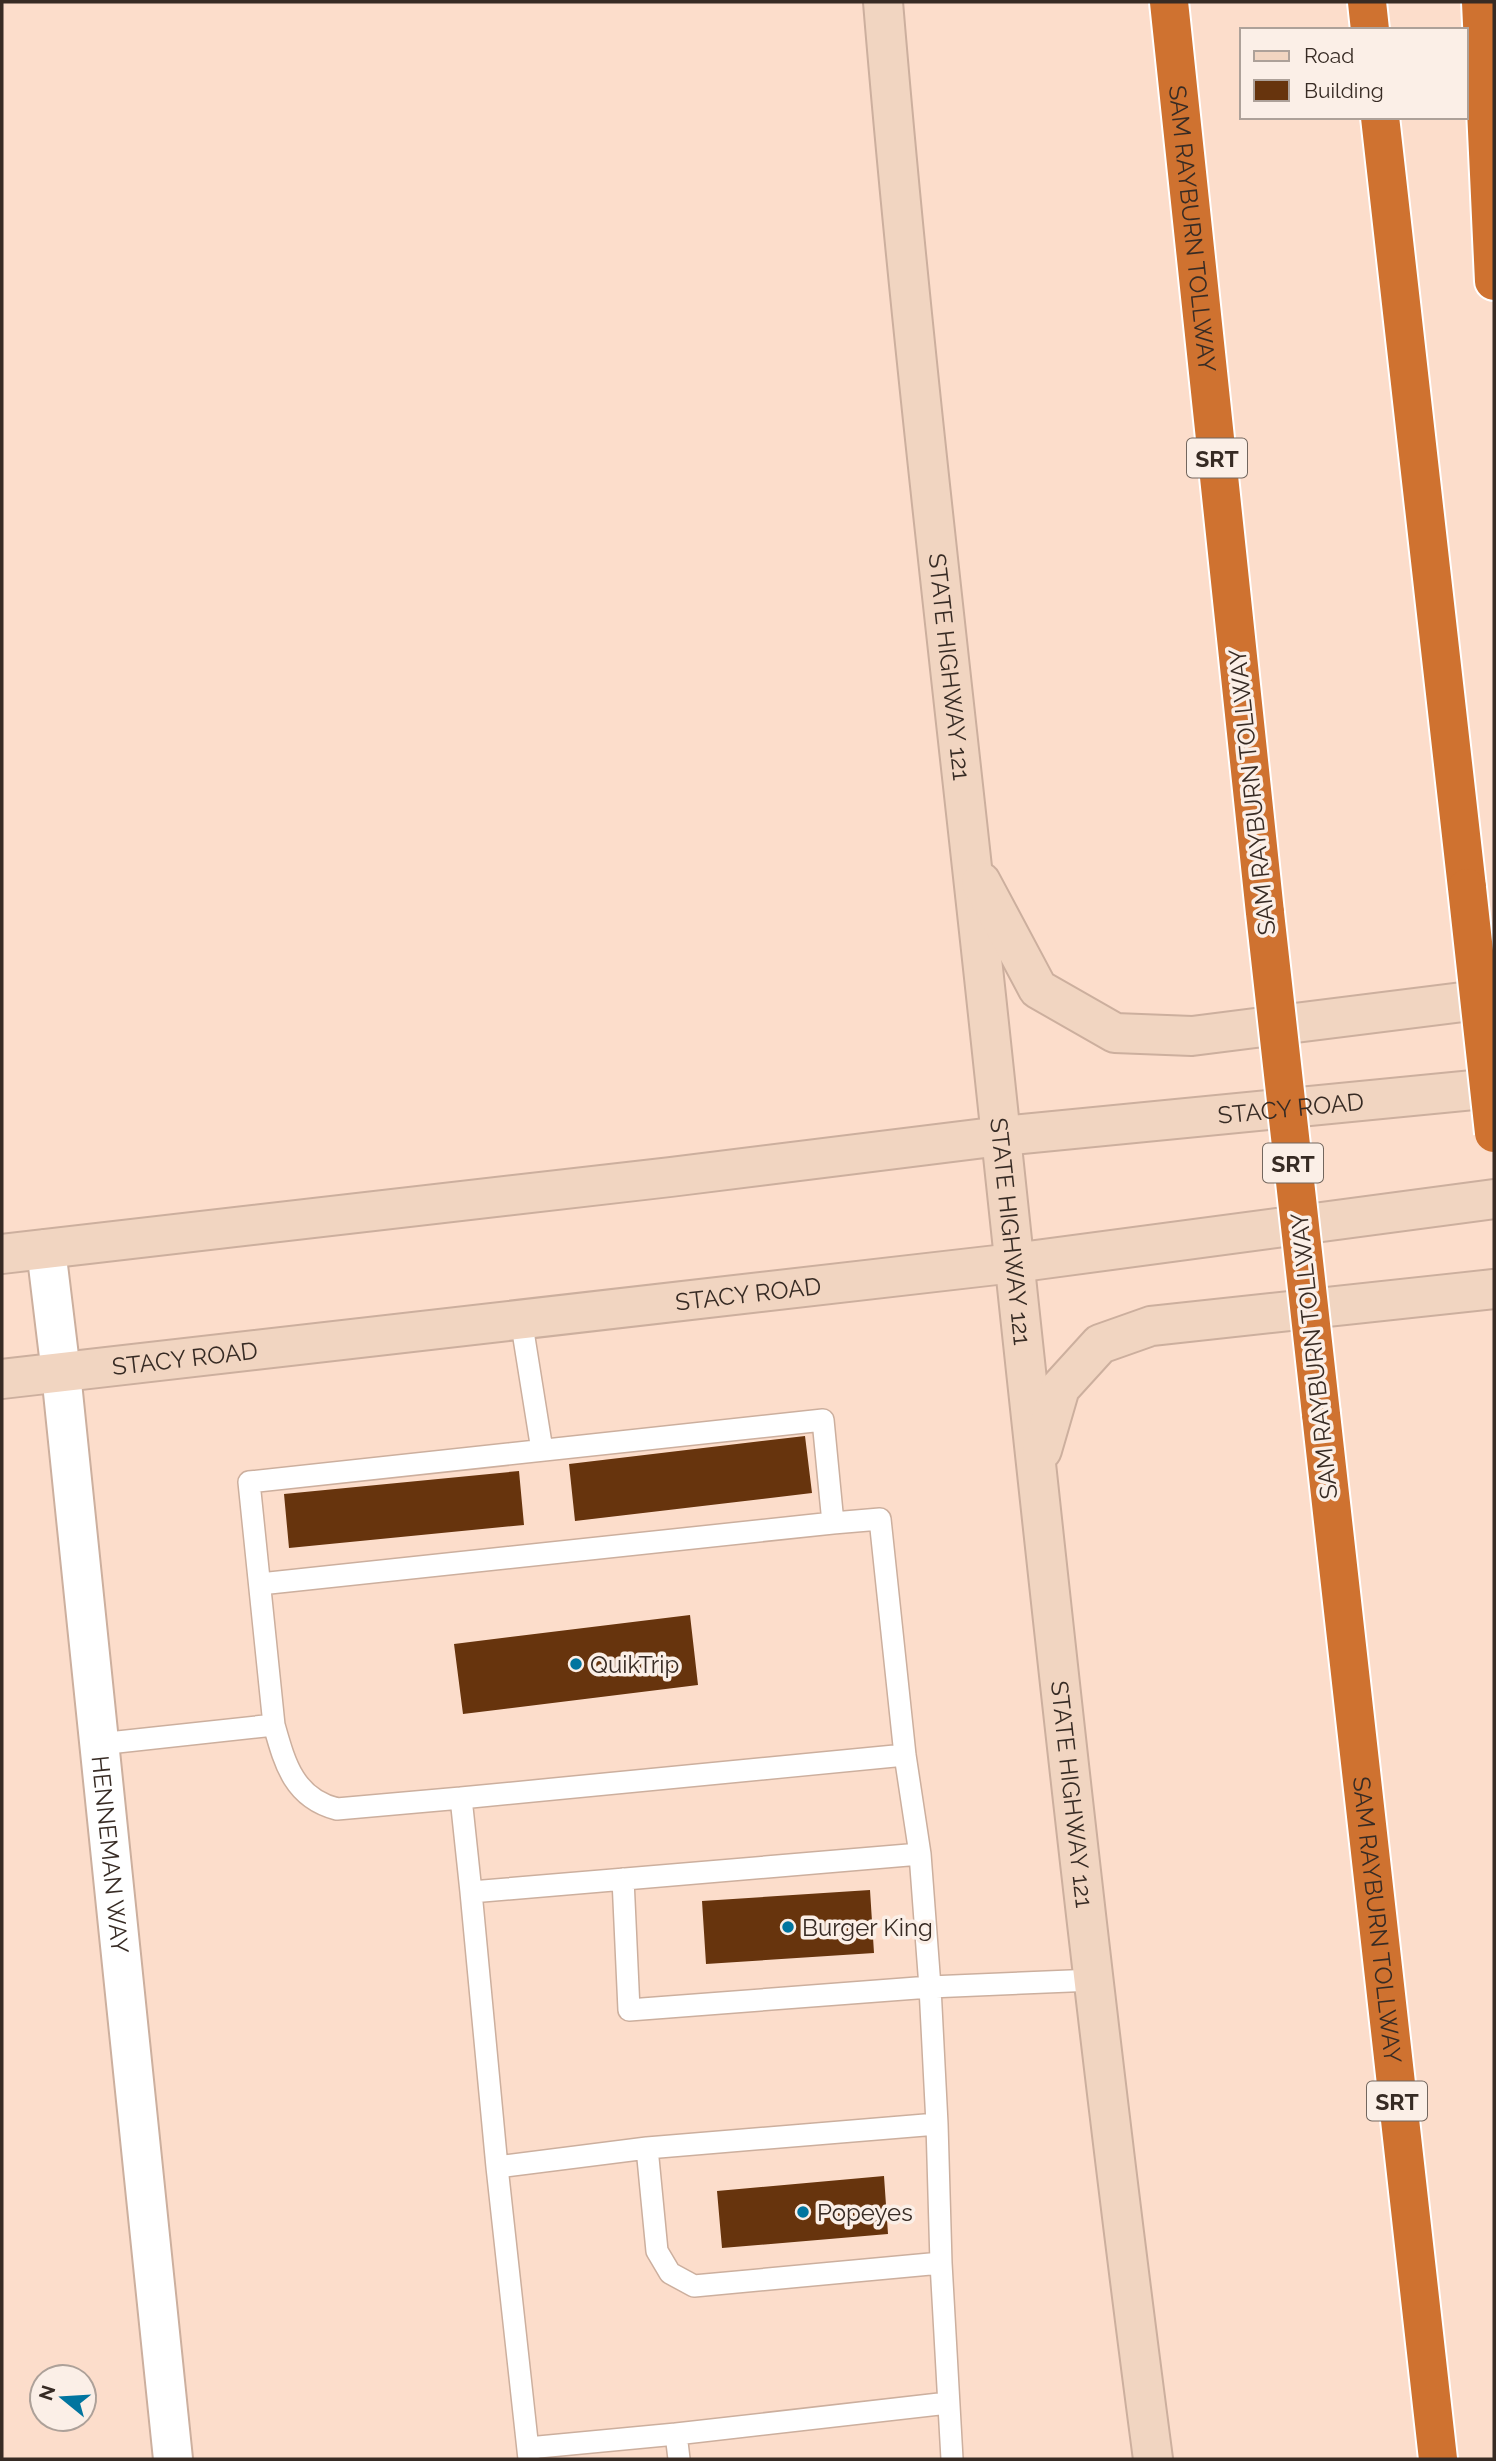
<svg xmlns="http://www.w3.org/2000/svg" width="1496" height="2461" font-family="Raleway,sans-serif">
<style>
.building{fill:#67340d}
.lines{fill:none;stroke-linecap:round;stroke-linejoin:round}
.service-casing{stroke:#ccaf9e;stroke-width:24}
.minor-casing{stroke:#ccaf9e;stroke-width:42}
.secondary-casing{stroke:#ccaf9e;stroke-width:42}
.motorway-casing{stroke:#fff;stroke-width:42}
.service{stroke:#fff;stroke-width:21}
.minor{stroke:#fff;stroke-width:38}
.secondary{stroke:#f1d5c1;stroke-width:38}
.motorway{stroke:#cf7230;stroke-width:38}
.motorway-bridge-casing{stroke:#fff;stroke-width:42;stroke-linecap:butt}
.motorway-bridge{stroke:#cf7230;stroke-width:38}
.poi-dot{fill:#01759f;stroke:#fbefe7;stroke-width:2.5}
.labels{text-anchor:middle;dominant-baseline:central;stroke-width:7;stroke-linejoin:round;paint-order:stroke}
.shield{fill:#fbefe7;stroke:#72665e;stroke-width:2}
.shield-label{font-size:23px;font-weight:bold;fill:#372b24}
.street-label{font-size:24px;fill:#372b24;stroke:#fbefe7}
.poi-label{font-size:24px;fill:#372b24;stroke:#fbefe7;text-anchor:start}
</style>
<rect width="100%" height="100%" fill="#fcddcb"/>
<!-- building -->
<path class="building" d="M805,1436l7,57 -237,28 -6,-57z
M519,1471l5,54 -235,23 -5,-54z
M690,1615l8,70 -235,29 -9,-70z
M870,1890l4,63 -168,11 -4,-63z
M884,2176l4,58 -166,14 -5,-57z"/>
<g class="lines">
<defs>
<path id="service" d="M521,1319l21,131
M833,1523l47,-4 25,236 15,99
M274,1725c11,39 20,73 63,84l124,-11
M99,1744l175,-19 -25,-243 574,-62 10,103 -573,61
M623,1879l6,131 301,-23 7,137
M471,1892l-10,-94 444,-43
M647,2148l10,103 13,22 24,13 247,-23
M497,2167l32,292
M676,2434l3,25
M528,2448l148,-14 272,-31
M952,2459l-11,-196 -4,-139 -290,24 -150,19 -26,-275 449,-38 10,133 164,-7"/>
<g id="minor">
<path id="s1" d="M46,1249l15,124 112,1086"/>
</g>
<g id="secondary">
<path id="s2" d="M883,2c29,351 72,700 109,1050 50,470 99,939 161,1407"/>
<path d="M981,882l57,107 77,44 77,3 302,-38"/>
<path id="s3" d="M2,1254l668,-77 331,-41 493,-48"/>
<path id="s4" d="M2,1379l1012,-116 480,-64"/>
<path d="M1042,1450l18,-62 40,-44 51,-18 343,-37"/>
</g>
<g id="motorway">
<path id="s5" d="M1169,2l96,911"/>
<path d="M1367,2l3,28"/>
<path d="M1481,2l13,279"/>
<path d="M1380,117l87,771"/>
<path id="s6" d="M1321,1414l117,1045"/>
</g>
</defs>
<!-- service casing -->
<use href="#service" class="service-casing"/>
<!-- minor casing -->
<use href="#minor" class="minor-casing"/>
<!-- secondary casing -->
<use href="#secondary" class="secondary-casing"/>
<!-- motorway casing -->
<use href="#motorway" class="motorway-casing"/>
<!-- service -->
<use href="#service" class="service"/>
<!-- minor -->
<use href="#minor" class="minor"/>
<!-- secondary -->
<use href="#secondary" class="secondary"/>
<!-- motorway -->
<use href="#motorway" class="motorway"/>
<defs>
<path id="motorway-bridge" d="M1467,888l27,245
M1265,913l56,501"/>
</defs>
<!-- motorway-bridge casing -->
<use href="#motorway-bridge" class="motorway-bridge-casing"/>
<!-- motorway-bridge -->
<use href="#motorway-bridge" class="motorway-bridge"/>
</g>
<!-- markers -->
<g class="poi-dot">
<circle cx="576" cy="1664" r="7"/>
<circle cx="788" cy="1927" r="7"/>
<circle cx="803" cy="2212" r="7"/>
</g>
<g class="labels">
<!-- shield labels -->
<g class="shield">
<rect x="1187" y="438.5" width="60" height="39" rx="5"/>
<rect x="1263" y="1143.5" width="60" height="39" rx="5"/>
<rect x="1367" y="2081.5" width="60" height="39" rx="5"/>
</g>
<g class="shield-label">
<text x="1217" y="458">SRT</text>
<text x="1293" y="1163">SRT</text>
<text x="1397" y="2101">SRT</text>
</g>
<!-- street labels -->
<g class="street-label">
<text stroke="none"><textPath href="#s5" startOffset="228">SAM RAYBURN TOLLWAY</textPath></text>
<text stroke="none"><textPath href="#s2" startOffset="668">STATE HIGHWAY 121</textPath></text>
<text transform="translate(1252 792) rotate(-96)">SAM RAYBURN TOLLWAY</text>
<text stroke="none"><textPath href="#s3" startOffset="1297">STACY ROAD</textPath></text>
<text stroke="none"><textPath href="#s2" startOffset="1236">STATE HIGHWAY 121</textPath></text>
<text stroke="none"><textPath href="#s4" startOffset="751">STACY ROAD</textPath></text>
<text transform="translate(1314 1356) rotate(-96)">SAM RAYBURN TOLLWAY</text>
<text stroke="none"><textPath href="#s4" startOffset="184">STACY ROAD</textPath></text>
<text stroke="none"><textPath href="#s2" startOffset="1802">STATE HIGHWAY 121</textPath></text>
<text stroke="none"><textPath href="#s1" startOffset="609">HENNEMAN WAY</textPath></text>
<text stroke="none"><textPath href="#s6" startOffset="509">SAM RAYBURN TOLLWAY</textPath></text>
</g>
<!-- poi labels -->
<g class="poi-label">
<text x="590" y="1664">QuikTrip</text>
<text x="802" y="1927">Burger King</text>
<text x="817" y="2212">Popeyes</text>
</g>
</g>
<!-- border -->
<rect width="1496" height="2461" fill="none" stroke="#372b24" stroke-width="7"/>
<!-- legend -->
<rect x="1240" y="28" width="228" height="91" fill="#fbefe7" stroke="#ada199" stroke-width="2"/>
<rect x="1254" y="51" width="35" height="10" fill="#f1d5c1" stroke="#ada199" stroke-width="2"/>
<text x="1304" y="63" font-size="21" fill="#372b24">Road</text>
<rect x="1254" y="80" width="35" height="21" fill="#67340d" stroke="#ada199" stroke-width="2"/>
<text x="1304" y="98" font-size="21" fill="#372b24">Building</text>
<!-- north arrow -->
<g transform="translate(63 2398) rotate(288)"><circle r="33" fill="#fbefe7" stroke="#ada199" stroke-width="2"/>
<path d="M0-5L12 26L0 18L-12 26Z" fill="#01759f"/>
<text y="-10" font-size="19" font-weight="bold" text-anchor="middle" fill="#372b24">N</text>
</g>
</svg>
